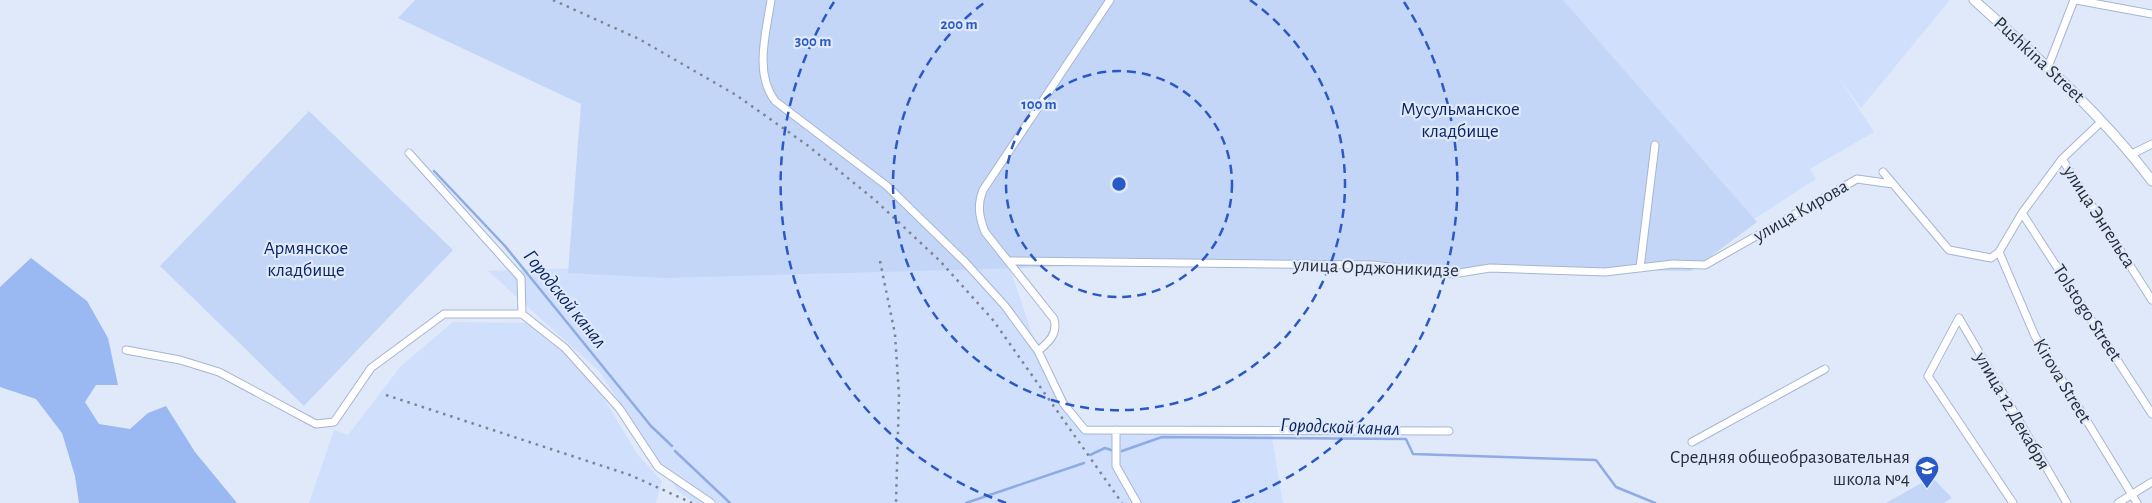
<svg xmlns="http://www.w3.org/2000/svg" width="2152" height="503" font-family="'Alegreya Sans',sans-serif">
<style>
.built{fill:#d0dffc}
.green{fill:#c4d6f7}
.forest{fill:#9ab8f1}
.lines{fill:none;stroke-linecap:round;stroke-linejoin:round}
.stream{stroke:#8eabe4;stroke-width:2.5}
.street-casing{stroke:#a6b5d1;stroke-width:9}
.secondary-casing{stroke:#a6b5d1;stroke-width:11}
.street{stroke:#fff;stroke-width:7}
.secondary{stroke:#fff;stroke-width:9}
.rail{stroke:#7d8492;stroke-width:2.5;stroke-dasharray:2.5 5;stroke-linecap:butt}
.ring{fill:none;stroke:#2859c7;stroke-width:2.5;stroke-dasharray:9 6}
.labels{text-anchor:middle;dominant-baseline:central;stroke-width:4.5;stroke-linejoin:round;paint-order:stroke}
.street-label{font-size:19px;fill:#282e39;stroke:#dfe9fa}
.park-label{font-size:19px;fill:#0a2566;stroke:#dfe9fa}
.poi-label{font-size:19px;fill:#282e39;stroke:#dfe9fa;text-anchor:end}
.water-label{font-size:20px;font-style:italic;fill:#082363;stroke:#dfe9fa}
.centre{fill:#2859c7;stroke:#dfe9fa;stroke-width:2.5}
.ring-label{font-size:15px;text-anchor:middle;font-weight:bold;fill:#2859c7;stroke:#dfe9fa;stroke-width:4.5;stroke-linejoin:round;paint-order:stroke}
</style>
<rect width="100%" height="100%" fill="#dfe9fa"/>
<!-- built -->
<path class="built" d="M1537,0h413l-89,108 -22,-30 35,54 -64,37 6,10 -65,42z
M1005,254l33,97 47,79 186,2 12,71h-588l-17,-12 -79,-120 -111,-100z
M453,322l79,1 58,53 48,79 24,26 -6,22h-347l25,-73 14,5 53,-69z"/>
<!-- green -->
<path class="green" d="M415,0h1148l194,222 -66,49 -558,-8 -141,6 -327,9 -97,-5 13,-169 -183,-86z
M309,111l144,139 -149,156 -144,-140z
M1932,477l20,21 -8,5h-58z"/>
<!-- forest -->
<path class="forest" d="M31,258l56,43 21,37 10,47h-22l-11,17 14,22 31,5 18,-16 18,-7 29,46 42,51h-158l-4,-27 -13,-43 -26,-34 -36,-12v-100z"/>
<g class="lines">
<!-- stream -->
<path class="stream" d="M434,171l71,75 146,180 21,20
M675,451l55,52
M1122,451l40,-14 244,2 7,15 183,6 20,27 39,16
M1090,455l15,-7 9,3
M966,503l118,-40"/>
<defs>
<path id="street" d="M771,0c-5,33 -17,73 4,101l112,85 78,76 40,44 33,45 25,52 22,27 364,1
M2076,0l76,14
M2048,67l26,-67
M409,153l112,125 1,36
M2132,154l20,-10
M2062,159l90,141
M1883,172l66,78 42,8 8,-6 23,-39 40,-54 40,-38
M2022,213l130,201
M1999,252l36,84 102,167
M1008,261l364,4 81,9 37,-6 115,4 68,-8 32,1 152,-86 36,5
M1640,268l15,-123
M1959,318l-31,58 85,127
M1959,318l108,185
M126,350l54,10 39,12 97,52 18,-2 37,-54 73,-54h78l43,34 54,60 39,59 53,36
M1038,351c11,-9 20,-17 16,-32l-69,-87c-6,-15 -8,-27 -2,-42l127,-190
M1116,430v36l21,37
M1692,442l133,-73
M2118,503l34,-21"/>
<path id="secondary" d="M1974,0c63,57 127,113 178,181"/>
</defs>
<!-- street casing -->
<use href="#street" class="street-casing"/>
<!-- secondary casing -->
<use href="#secondary" class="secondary-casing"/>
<!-- street -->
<use href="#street" class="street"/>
<!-- secondary -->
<use href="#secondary" class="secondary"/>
<!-- rail -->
<path class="rail" d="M553,0l86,39 97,56 71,50 68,55 65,61 53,59 129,183
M880,261l15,73 4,61 -3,108
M386,395l244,80 62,28"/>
</g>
<!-- distance rings -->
<g class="ring">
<circle cx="1119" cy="184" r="113"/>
<path d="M1250 0A226 226 0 1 1 988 0"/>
<path d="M1006 503A338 338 0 0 1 834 2M1404 2A338 338 0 0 1 1232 503"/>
</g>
<!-- icons -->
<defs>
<symbol id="school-pin" viewBox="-11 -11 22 30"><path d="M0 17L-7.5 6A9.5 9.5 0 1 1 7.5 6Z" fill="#2859c7" stroke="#dfe9fa"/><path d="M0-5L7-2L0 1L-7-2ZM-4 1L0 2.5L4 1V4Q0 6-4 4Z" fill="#fff"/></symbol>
</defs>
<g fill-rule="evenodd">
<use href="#school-pin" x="1913" y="454" width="28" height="38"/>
</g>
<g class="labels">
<!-- street labels -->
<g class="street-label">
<text transform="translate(2039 60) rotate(43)">Pushkina Street</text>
<text transform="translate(1801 211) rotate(-30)">улица Кирова</text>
<text transform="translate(2099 217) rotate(57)">улица Энгельса</text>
<text transform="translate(1376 268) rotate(2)">улица Орджоникидзе</text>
<text transform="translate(2087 313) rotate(57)">Tolstogo Street</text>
<text transform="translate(2062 381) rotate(59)">Kirova Street</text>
<text transform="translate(2012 411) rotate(60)">улица 12 Декабря</text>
</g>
<!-- park labels -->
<g class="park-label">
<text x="1460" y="109">Мусульманское<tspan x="1460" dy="22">кладбище</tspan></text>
<text x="306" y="248">Армянское<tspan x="306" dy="22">кладбище</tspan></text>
</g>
<!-- poi labels -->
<g class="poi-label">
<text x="1910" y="457">Средняя общеобразовательная<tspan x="1910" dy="22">школа №4</tspan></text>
</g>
<!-- water labels -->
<g class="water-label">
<text transform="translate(565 299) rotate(51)">Городской канал</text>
<text transform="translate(1340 427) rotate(2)">Городской канал</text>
</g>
</g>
<circle cx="1119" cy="184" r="8" class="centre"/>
<g class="ring-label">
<text x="959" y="29">200 m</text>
<text x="813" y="46">300 m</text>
<text x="1039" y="109">100 m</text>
</g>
</svg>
